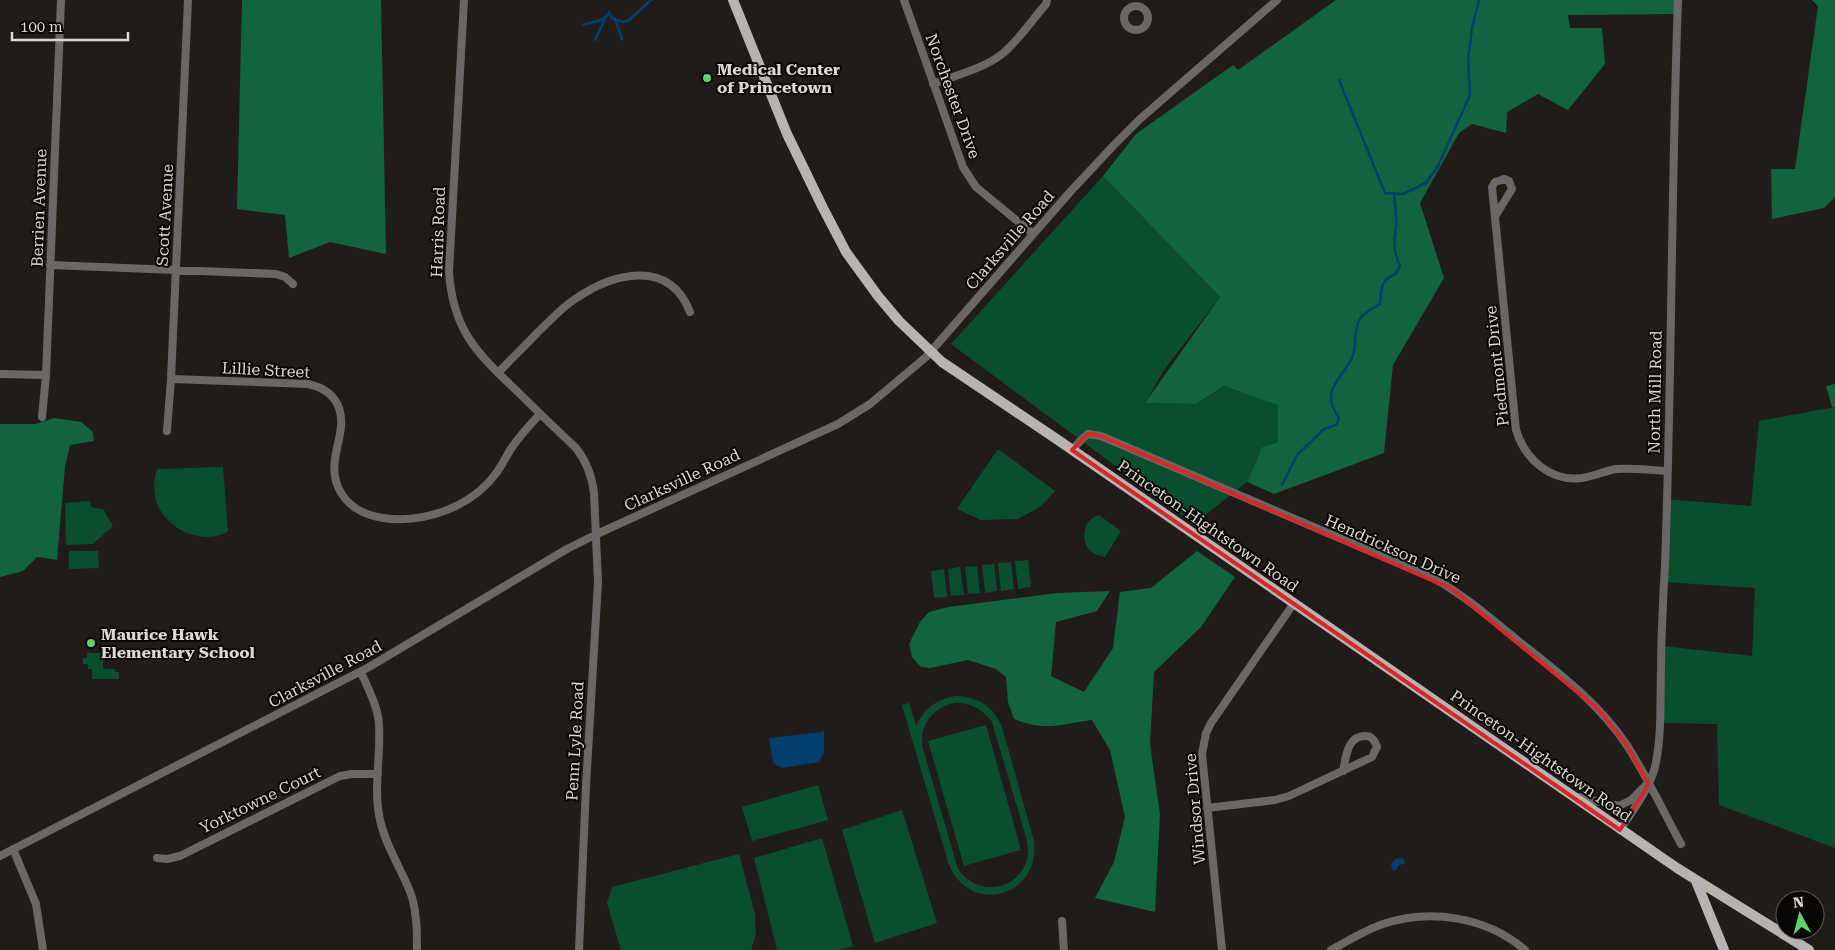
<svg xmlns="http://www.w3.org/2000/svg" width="1835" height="950" font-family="'Roboto Serif',serif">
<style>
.green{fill:#094f2f;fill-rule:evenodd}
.forest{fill:#10653e}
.water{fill:#003e6e}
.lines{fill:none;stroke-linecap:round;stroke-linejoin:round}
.stream{stroke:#003e6e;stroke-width:2.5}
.minor{stroke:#6a6767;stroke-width:8}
.major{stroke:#b9b2b2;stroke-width:10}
.marked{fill:none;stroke:#d62828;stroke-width:4;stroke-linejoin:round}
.poi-dot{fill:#60d56b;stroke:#090706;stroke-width:2}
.labels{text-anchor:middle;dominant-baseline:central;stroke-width:4;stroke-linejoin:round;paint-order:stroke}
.poi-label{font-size:16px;font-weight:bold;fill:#dcd8d6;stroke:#090706;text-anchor:start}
.street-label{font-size:16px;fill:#dcd8d6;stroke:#090706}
</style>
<rect width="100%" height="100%" fill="#211c19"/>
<!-- green -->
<path class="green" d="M1103,176l117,121 -56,73 -19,33 51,1 28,-18 55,19 -1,37 -16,5 -15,35 -53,42 -243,-180z
M1835,407v441l-116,-43 -2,-81 -57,-1 3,-77 89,10 3,-68 -91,-6v-83l87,7 8,-85z
M998,449l57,42 -14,15 -23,13 -37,1 -24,-11z
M223,467l5,64c-9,7 -23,7 -34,4 -30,-8 -47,-35 -37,-66z
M90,501l1,6 12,2 10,17 -20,18 -27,1 -1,-42z
M1099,515l22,16 -16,26c-4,-1 -9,-2 -12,-4 -14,-9 -11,-34 6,-38z
M69,551h29l1,17 -30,1z
M1028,560l3,27 -13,2 -3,-28z
M1011,562l3,27 -13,2 -3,-28z
M994,564l3,27 -12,2 -3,-28z
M977,566l3,27 -12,1 -3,-27z
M960,567l4,28 -13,1 -3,-27z
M944,569l3,28 -13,1 -3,-27z
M87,653h16v16h12v3h4v7h-27v-10h-4v-5h-5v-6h4z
M956,696c21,0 38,11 46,31l32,114c7,57 -66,76 -86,21l-46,-157 7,-2 7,23c8,-17 21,-28 40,-30zM955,703c16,-1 28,7 37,19l35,119c9,42 -44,64 -69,28l-35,-120c-5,-23 10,-42 32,-46z
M986,725l35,125 -57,16 -36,-125z
M818,785l10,35 -76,21 -10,-34z
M902,810l35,113 -62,20 -33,-113z
M822,838l31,108 -14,4h-62l-23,-92z
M739,854l16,60 1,20 -5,16h-130l-14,-47 5,-16z"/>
<!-- forest -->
<path class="forest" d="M242,0h139l5,254 -56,-12 -41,16 -4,-43 -48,-6z
M1336,0h338v14l-106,1 2,13h32l3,36 -37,46 -30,-16 -31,18 -1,21 -34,-9 -13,9 -39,70 24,75 -51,87 -9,88 -110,41 -27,-12 15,-35 16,-5v-37l-54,-19 -28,18 -51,-1 75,-106 -117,-121 33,-42 97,-69 5,5z
M1812,0h23v197l-11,11 -52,11 -1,-50h24l23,-163z
M1835,384v23h-3l-6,-21z
M54,418l27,4 12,10 1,9 -24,4 -5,22 -8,93 -20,-3 -14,14 -23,6v-153h35z
M1197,551l38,26 -34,50 -47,45 -4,72 10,70 -5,98 -60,-14 19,-36 11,-45 -15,-67 -18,-30c-32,4 -47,12 -78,-1l-6,-17 -2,-25 -10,-8 -28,-9 -38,8 -9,-1 -9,-10 -3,-13 11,-22 9,-10 19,-5 109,-14 53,-2 -13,20 -41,11 -5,54 33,16 29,-44 7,-56 31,-4z"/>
<!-- water -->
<path class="water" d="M824,729v24l-5,9 -37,6 -9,-5 -4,-25 53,-6z
M1402,858l3,3 -1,3 -5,1 -4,6h-2l-2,-6 4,-6z"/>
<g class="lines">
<!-- stream -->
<path class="stream" d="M609,12l3,6 3,1 7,20
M615,19l8,3 6,-2 22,-20
M583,25l18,-5 8,-6
M595,40l10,-21
M1339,80l46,113 18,1 23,-11 12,-17 32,-71 -2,-36 4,-31 7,-28
M1282,485l15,-30 27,-26 12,-4 3,-7c-4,-6 -9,-14 -8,-22 1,-14 18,-28 22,-41 4,-12 0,-27 8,-38 4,-5 13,-9 19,-13 1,-8 0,-18 6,-24 7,-7 9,-2 14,-14 -7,-16 -6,-23 -4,-39 1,-11 -1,-22 -2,-33"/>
<!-- minor -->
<path class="minor" d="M464,0l-15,272c4,59 28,81 69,120 19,19 39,38 58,56 11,14 16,28 18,45l4,89 -12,204 -7,164
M904,0l59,167 13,20 57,47
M1124 18a12 12 0 1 1 24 0a12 12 0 1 1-24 0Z
M933,84c21,-8 52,-16 69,-30 17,-14 30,-34 44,-50l1,-4
M1496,215l16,-26 -3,-8 -5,-2 -9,3 -3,5 24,243c9,29 34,52 66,48 12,-2 23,-7 34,-9 17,-1 34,1 51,2
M50,265l226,9 9,3 8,7
M498,373c13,-14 27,-27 40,-41 12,-11 23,-24 37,-33 38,-26 94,-41 115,13
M0,374l46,1
M171,379l137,5c14,3 26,10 31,24 9,26 -13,50 -1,79 8,18 25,28 45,31 41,6 89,-11 114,-46 6,-8 10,-18 16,-26 8,-12 18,-22 27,-32
M42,417l4,-42 15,-375
M167,431l4,-52 17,-379
M1072,450l10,-11 6,-5 13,2 332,142c31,17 56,39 83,61 39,31 82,63 110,105 21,32 37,67 55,100
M361,672c7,17 17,34 18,53 2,32 -6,64 1,95 6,28 23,51 32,77 5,18 5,35 5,53
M1578,797l41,9 12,-6 16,-16
M1207,808l68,-8 14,-4 83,-39 5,-10c-2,-6 -5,-11 -11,-11 -19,-1 -20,22 -23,35
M1620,830c13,-20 29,-40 35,-63 7,-31 5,-65 6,-97 0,-35 2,-70 4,-105 7,-188 6,-377 13,-565
M13,849l23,55 7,46
M0,856l369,-189 198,-118 30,-15 241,-110 32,-20 56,-47 144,-165 44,-47 26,-26 137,-119
M157,858l10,1 13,-3 160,-80 12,-2h26
M1062,921l2,29
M1222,950l-20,-196 4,-21 5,-10 83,-120
M1331,950c17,-9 34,-20 52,-26 47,-16 104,-7 142,26"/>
<!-- major -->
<path class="major" d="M733,0l54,134 36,74 23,44 32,44 21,25 43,41 116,78 619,428 132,82
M1696,881l28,69"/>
</g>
<!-- marked area -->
<path class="marked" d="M1088,434l13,2 351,153 146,120 28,35 22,39 -4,9 -24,38 -548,-380z"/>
<!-- markers -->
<g class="poi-dot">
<circle cx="707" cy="78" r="5"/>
<circle cx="91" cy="643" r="5"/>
</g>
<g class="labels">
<!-- poi labels -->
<g class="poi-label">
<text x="717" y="69">Medical Center<tspan x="717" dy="18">of Princetown</tspan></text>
<text x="101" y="634">Maurice Hawk<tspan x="101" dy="18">Elementary School</tspan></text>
</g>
<!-- street labels -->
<g class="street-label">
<text transform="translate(953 96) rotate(70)">Norchester Drive</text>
<text transform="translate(39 208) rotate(-88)">Berrien Avenue</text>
<text transform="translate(165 215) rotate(-87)">Scott Avenue</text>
<text transform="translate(438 232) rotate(-88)">Harris Road</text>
<text transform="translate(1010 240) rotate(-49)">Clarksville Road</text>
<text transform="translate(1497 366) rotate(-96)">Piedmont Drive</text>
<text transform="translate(266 370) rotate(3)">Lillie Street</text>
<text transform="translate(1655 392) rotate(-89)">North Mill Road</text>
<text transform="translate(682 480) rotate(-25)">Clarksville Road</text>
<text transform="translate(1208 526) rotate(35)">Princeton-Hightstown Road</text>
<text transform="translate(1393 549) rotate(24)">Hendrickson Drive</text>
<text transform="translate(325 674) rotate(-28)">Clarksville Road</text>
<text transform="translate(575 741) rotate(-87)">Penn Lyle Road</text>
<text transform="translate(1541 756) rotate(35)">Princeton-Hightstown Road</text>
<text transform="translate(260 800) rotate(-26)">Yorktowne Court</text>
<text transform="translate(1195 809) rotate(-95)">Windsor Drive</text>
</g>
</g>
<!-- north arrow -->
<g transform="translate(1800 915) rotate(353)"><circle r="24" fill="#090706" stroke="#5d5b59"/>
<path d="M0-4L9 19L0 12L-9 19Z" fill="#60d56b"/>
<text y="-8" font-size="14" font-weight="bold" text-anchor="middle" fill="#dcd8d6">N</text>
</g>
<!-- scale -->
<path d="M12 32v8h116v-8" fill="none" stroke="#dcd8d6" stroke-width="2.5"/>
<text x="20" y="32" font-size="15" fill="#dcd8d6" stroke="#090706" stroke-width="4" paint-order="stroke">100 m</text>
</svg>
